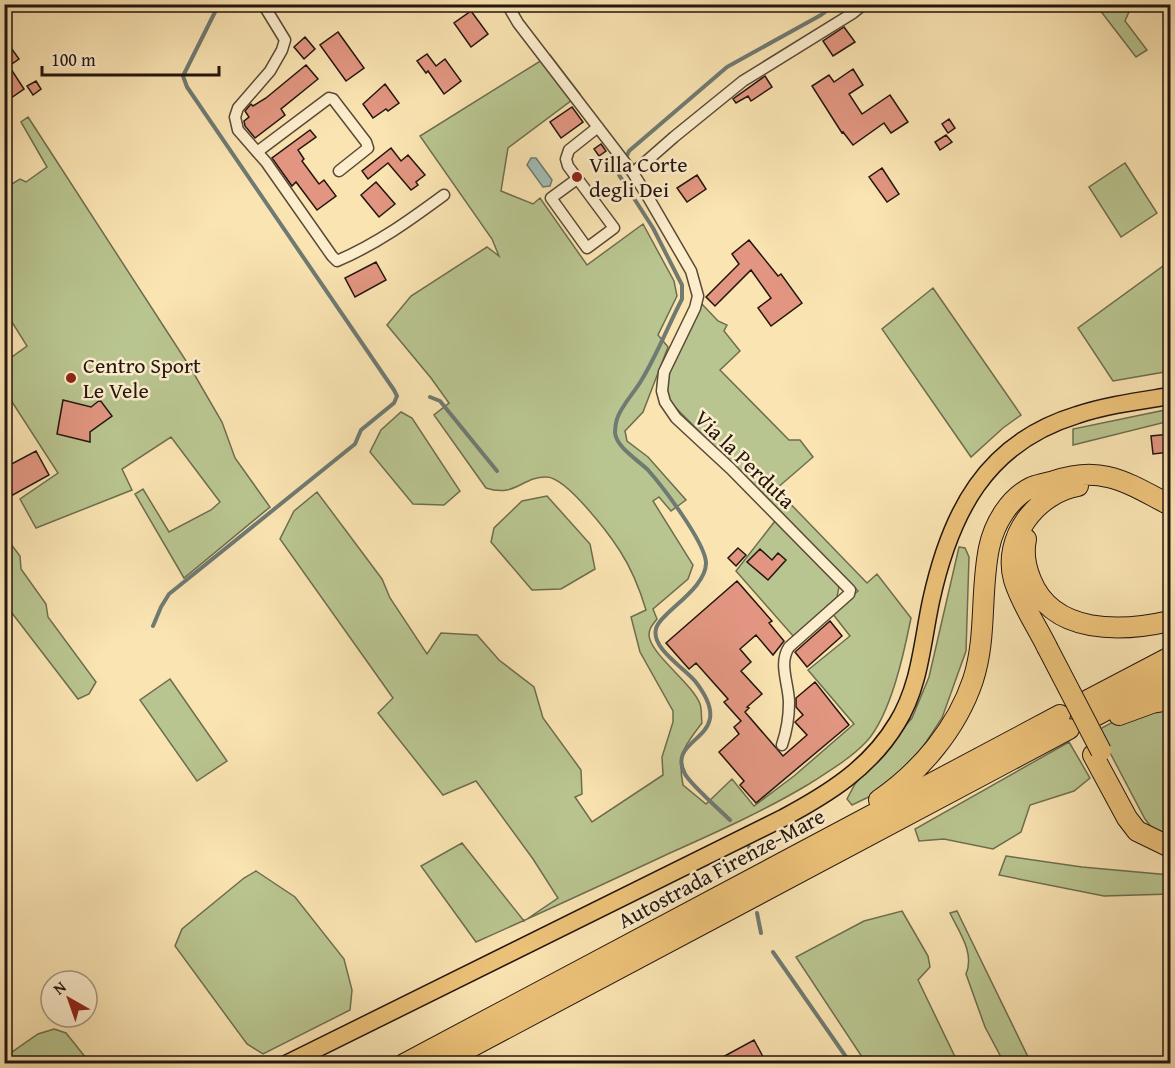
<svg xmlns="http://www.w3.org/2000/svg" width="1175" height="1068" font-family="'Gentium Book Plus',serif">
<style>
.green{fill:#b9c590;stroke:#6e6d4f;stroke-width:1.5}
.water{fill:#a1bdb4;stroke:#6f7a72;stroke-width:1.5}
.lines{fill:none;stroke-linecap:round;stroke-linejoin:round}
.stream{stroke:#6f7a72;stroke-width:4}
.building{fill:#e29681;stroke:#23150e;stroke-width:1.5}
.minor-casing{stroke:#594937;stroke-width:13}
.primary-casing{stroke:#23150e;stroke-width:19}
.motorway-casing{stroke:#23150e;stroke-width:22}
.minor{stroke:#fcedcd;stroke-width:10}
.primary{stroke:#edc279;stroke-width:16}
.motorway{stroke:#edc279;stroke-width:20}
.motorway-bridge-casing{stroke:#23150e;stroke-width:22;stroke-linecap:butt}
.motorway-bridge{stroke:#edc279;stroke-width:20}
.poi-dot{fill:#8f2418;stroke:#fcedcd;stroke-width:2}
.labels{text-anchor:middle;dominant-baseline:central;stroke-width:5;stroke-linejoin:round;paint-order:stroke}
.poi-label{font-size:22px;fill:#23150e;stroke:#fcedcd;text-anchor:start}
.street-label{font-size:22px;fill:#23150e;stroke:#fcedcd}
</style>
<rect width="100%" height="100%" fill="#fae4b2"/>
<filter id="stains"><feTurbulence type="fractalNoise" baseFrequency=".00333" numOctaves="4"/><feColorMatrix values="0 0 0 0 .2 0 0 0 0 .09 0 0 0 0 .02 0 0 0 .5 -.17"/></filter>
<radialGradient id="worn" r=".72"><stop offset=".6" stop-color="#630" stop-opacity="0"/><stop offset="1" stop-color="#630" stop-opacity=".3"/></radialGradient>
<!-- green -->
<path class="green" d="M1096,5h36l-7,16 22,29 -11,7z
M550,55l30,39 -72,54 -7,43 32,13 7,-6 47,67 56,-41 31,57 3,15 -19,39 10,12 -25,65 -18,19 2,10 21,16 38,43 -15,11 -12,-14 -6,4 40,64 -5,14 -35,30 4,10c-4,5 -8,9 -8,16 1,19 43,48 51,69 2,5 1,13 2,19 -18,23 -25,32 -19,62l23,19 26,-25 22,27 40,-30 60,-52 -46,-54 42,-34 -18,-23 26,-22 -190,-191 -2,-14 6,-22 30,-60 16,17 9,4 -3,6 16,20 -20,19 69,70h11l13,17 -37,32 91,94 10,-9 34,44c-7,35 -20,96 -44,123 -17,18 -38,30 -58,43 -45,27 -92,48 -139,69 -64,30 -129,60 -194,89l-55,-76 41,-23 62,78 34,-23 -25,-39 -57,-78 -33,14 -65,-82 15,-15 -113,-159 14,-28 23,-19 65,87 8,19 37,56 14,-21 36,2 22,25 35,27 9,31 38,52 1,24 -7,3 17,25 71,-47 -1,-18 11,-35v-11l-33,-59 -9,-35 15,-7c-6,-20 -15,-42 -26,-59 -11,-17 -53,-73 -73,-74 -25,-1 -31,21 -61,11l-52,-73 15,-12 -18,-25 -44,-53 24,-29 76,-49 12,9 -7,-17 -72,-103z
M28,117l162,250 32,55 13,36 35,49 -86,71 -49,-84 8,-5 26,43 42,-22 9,-8 -49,-65 -49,32 10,21 -96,38 -16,-29 38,-26 -53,-82v-29l22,-16 -20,-32 -2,1v-127l15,-9 6,3 21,-15 -26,-45z
M1125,163l32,50 -36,24 -32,-50z
M1170,261v110l-57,10 -35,-53z
M933,288l88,127 -18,13 -32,29 -89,-128z
M1170,409v12l-97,24v-16z
M401,412l11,6 48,73 -16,14 -31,-1 -43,-52 11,-22z
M547,496l43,48 5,25 -34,20 -29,1 -41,-48 3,-14 28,-27z
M775,521l61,61 3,5 -2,10 -43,40 -58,-66z
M4,535l16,21 1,13 25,35 2,13 48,65 -7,12 -11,5 -73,-95z
M959,547l6,1 4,9 -3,94 -24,67 -27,41 -34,32 -29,14 -5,-6 8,-15 57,-66 17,-41z
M170,679l57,82 -30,20 -57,-81z
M1170,704v136l-18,-12 -7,-9 -47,-89 17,-9z
M1069,742l21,36 -16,13 -44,14 -9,27 -28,17 -49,-10 -25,2 -4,-12z
M1006,856l76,11 88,8v19l-66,2 -105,-21z
M256,871l39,26 49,62 8,31 -2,20 -87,44 -16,-10 -72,-98 7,-17 62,-51z
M902,911l26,45 2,11 -12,13 40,83h-92l-70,-106 68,-36z
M957,911l74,152h-35l6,-4 -17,-32 -19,-53c9,-21 -7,-42 -16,-61z
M54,1029l12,4 24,30h-85v-6l33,-23z"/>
<!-- water -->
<path class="water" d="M531,158h5l16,22 -2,6 -7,1 -16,-22z"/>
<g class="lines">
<!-- stream -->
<path class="stream" d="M626,158l3,-7 98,-84 94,-52 15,-11
M623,165l-4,10 34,53 29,57v14c-14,27 -25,56 -41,82 -7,12 -20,25 -24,38 -1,3 -2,11 -2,14 2,15 23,27 33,37 15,17 56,71 58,92 1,20 -26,39 -40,53 -4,4 -9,8 -10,14 -5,19 27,38 39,52 47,60 -31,54 -10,93 6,11 35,36 45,46
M430,397l10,4 57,70
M153,626l8,-19 8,-13 186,-150 6,-14 33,-27 3,-7 -3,-6 -207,-303 -4,-11 36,-72
M749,847l4,11
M757,913l4,20
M773,952l78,112"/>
</g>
<!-- building -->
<path class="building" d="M471,11l17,23 -17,13 -17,-24z
M844,27l11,15 -22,14 -10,-15z
M338,32l26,36 -18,13 -26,-36z
M305,37l10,12 -11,10 -10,-12z
M4,38l15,21 -10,7 15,23 -13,9 -7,-10z
M427,54l9,12 9,-7 16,22 -17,13 -16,-23 -2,2 -9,-12z
M306,65l12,14 -37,30 4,6 -30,23 -10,-12 -1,-5 5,-4 -4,-6 6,-7 2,2 13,-8z
M853,69l10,16 -14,9 13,20 28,-19 18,27 -17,11 -7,-10 -31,22 -10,-13 -1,1 -30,-47 17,-11 5,7z
M765,76l7,11 -21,14 -3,-5 -12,7 -3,-4z
M36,81l5,8 -8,6 -6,-9z
M385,84l14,19 -11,8 -2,-2 -13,9 -10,-14z
M572,107l11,15 -22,16 -11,-16z
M949,119l6,9 -7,5 -6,-9z
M310,130l6,7 -18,13 6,9 -2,2 17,23 5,-4 12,16 -19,14 -21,-28 -4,4 -20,-28z
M946,135l6,7 -12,8 -5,-8z
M601,144l5,7 -7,5 -5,-7z
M391,148l10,13 7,-6 17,20 -9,7 2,3 -7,5 -23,-27 -20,16 -6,-8z
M882,168l17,26 -12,8 -18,-25z
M697,175l9,14 -19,13 -10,-14z
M376,182l19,22 -16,13 -18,-22z
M749,240l29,36 3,-2 21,29 -31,23 -13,-18 13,-10 -20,-28 -36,36 -9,-9 33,-33 -7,-10z
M376,262l10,18 -31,17 -10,-19z
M63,400l28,7 9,-7 12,16 -22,16v10l-33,-8z
M1170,434v18l-17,2 -2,-18z
M36,451l13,24 -38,21 -7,-12v-16z
M738,548l8,7 -10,11 -8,-8z
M760,549l12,11 6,-7 8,7 -18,20 -21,-18z
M737,581l35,40 -3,2 15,18 -11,14 -17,-20 -16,14 11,13 -10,9 21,23 -15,13 2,1 -4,4 38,44 24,-21 -12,-13 8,-7 -7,-8v-9l19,-16 34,43 -93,78 -16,-18 4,-4 -25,-29 20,-18 -5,-7 7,-6 -17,-19 4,-3 -32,-36 -7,6 -23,-26z
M830,621l12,15 -35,31 -12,-15z
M754,1040l13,24h-57z"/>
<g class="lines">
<defs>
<path id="minor" d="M263,4l22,36 -3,10 -12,21 -32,37 -3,9 3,13 28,32 66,94 5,5c40,-17 73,-41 107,-66
M507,4l11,19 115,150 15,24 43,74 7,25 -3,12 -31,64 -2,19 3,11 11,16 55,51 119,121 -1,4 -60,53c-11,17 0,37 0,56 0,15 -2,27 -7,42
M257,152l72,-54 4,1 33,43 2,6 -29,23
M633,173l41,-36 69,-56 110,-68 11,-9
M577,179l-26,19 36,50 27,-20 -46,-62 -2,-7 3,-9 29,-23"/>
<path id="primary" d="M286,1064l497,-246c45,-24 87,-50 114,-95 23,-37 25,-80 34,-122 19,-87 54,-158 146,-186 30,-10 62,-14 93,-19"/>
<path id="motorway" d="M1026,539c-3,15 -1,27 5,41 22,55 91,52 139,41
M1047,647c-11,-22 -26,-44 -33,-67 -12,-42 23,-87 64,-94
M1088,700l82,-43
M1119,715l33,-12 18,-3
M1095,716l75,-40
M1093,755l34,63 10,13 33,16
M879,800c42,-29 78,-72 94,-120 14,-43 7,-88 16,-132 5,-24 20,-50 43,-61 7,-3 15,-4 22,-6 18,-6 35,-9 54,-4 22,5 42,18 62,28
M404,1064l656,-349
M439,1064l630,-335"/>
</defs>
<!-- minor casing -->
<use href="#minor" class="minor-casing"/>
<!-- primary casing -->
<use href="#primary" class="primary-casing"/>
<!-- motorway casing -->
<use href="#motorway" class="motorway-casing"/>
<!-- minor -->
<use href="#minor" class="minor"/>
<!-- primary -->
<use href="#primary" class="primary"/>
<!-- motorway -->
<use href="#motorway" class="motorway"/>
<defs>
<path id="motorway-bridge" d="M1047,647l54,104"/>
</defs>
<!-- motorway-bridge casing -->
<use href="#motorway-bridge" class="motorway-bridge-casing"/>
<!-- motorway-bridge -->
<use href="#motorway-bridge" class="motorway-bridge"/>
</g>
<!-- markers -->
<g class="poi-dot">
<circle cx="577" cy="177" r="6"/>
<circle cx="71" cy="378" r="6"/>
</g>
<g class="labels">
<!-- poi labels -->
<g class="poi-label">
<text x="589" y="164">Villa Corte<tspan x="589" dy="25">degli Dei</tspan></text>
<text x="83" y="365">Centro Sport<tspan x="83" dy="25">Le Vele</tspan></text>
</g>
<!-- street labels -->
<g class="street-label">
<text transform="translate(745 459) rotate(44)">Via la Perduta</text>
<text transform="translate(721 868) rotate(-28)">Autostrada Firenze-Mare</text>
</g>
</g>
<!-- margin -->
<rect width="1175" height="1068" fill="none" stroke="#fae4b2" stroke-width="24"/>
<rect x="6" y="6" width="1163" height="1056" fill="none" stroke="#23150e" stroke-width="3"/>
<rect x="12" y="12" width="1151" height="1044" fill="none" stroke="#23150e" stroke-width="1.5"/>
<!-- north arrow -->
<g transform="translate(69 999) rotate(320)"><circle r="28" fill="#fcedcd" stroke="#a59781" stroke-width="1.5"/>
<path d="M0-4.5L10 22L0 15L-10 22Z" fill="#8f2418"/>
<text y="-9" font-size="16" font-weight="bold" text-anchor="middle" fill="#23150e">N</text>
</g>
<!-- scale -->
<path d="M42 66v9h177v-9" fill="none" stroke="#23150e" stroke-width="3"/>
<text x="51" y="66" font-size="18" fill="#23150e" stroke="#fcedcd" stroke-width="4.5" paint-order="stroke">100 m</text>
<rect width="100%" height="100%" filter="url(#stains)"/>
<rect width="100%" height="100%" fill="url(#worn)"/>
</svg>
